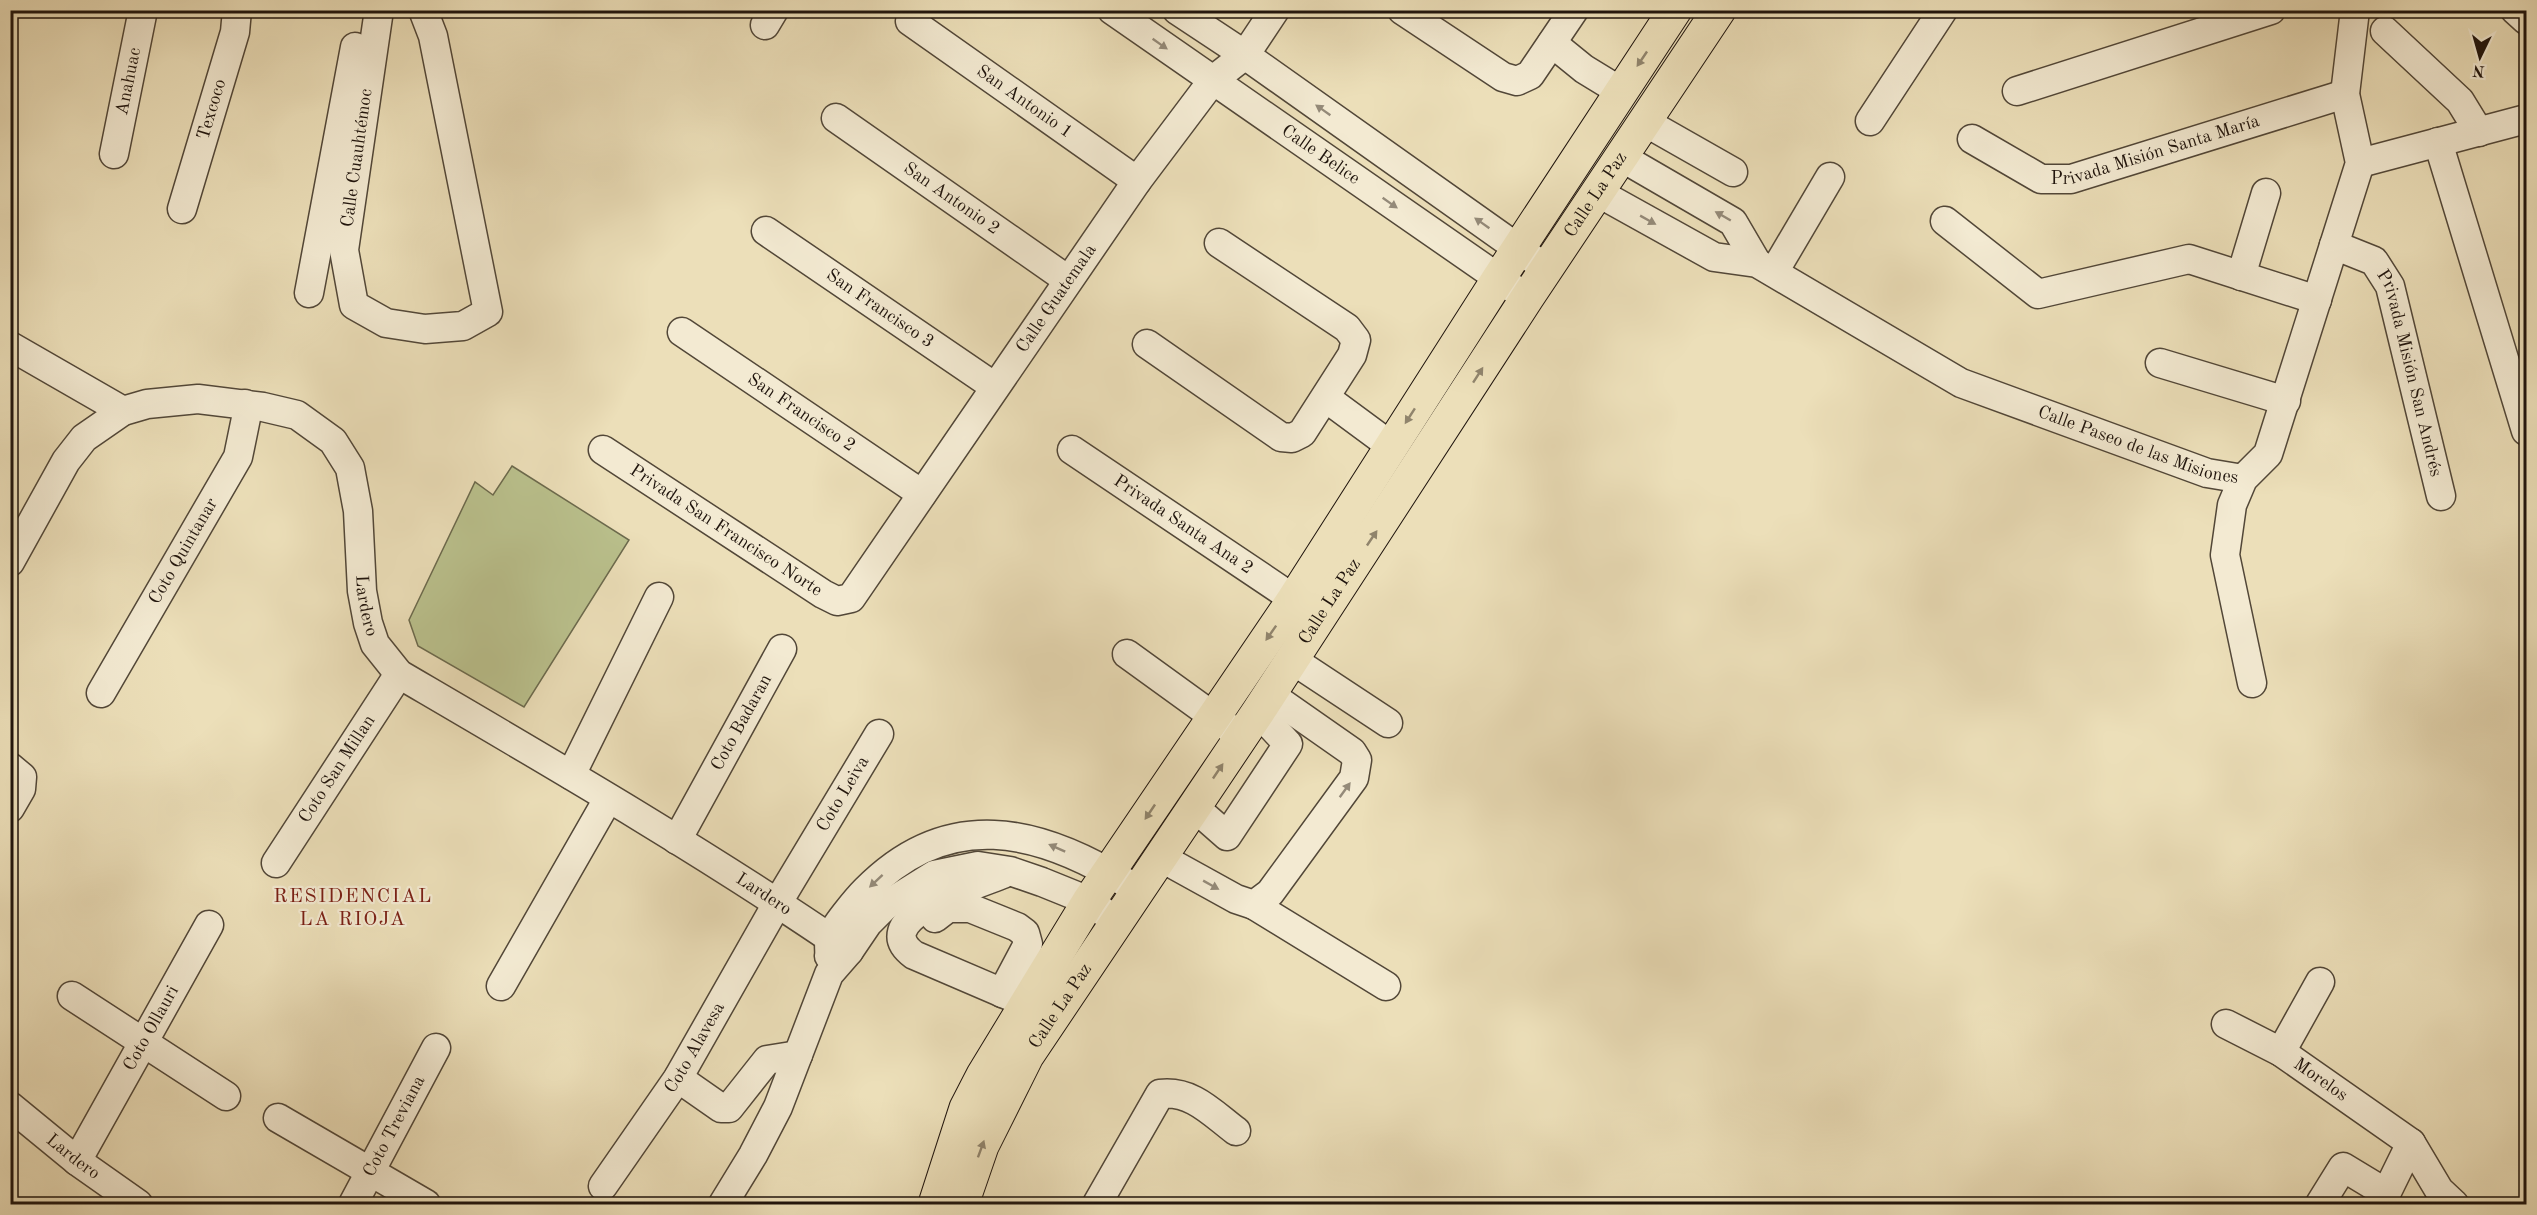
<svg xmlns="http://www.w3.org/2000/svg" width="2537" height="1215" font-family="'Old Standard TT',serif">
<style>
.green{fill:#bac18d;stroke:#6c6a4d;stroke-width:1.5}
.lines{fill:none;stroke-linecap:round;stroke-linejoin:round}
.minor-casing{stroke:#524738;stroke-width:31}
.major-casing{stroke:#1f140d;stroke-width:35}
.minor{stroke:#f3ead2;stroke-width:28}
.major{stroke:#ecdfb9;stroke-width:33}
.oneway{fill:#948a79}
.oneway2{fill:#90846c}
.labels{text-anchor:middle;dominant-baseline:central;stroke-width:4.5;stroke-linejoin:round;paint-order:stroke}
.street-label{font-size:18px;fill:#1f140d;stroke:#f3ead2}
.neighbourhood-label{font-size:20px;letter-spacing:1.5px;fill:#7a1f14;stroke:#f3ead2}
</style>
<rect width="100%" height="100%" fill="#ecdfb9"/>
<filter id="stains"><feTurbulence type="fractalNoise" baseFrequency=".00333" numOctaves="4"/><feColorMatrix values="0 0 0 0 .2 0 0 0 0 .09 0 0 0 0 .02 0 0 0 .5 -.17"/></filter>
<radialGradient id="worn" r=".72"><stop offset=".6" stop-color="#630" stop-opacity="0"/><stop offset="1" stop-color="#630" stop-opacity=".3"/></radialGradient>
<!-- green -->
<path class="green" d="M512,466l117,74 -105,167 -106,-61 -9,-26 66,-138 18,13z"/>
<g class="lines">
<defs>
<g id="minor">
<path d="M379,10l-35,240 10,55 32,18 39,6 38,-3 25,-14 -55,-276 -10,-26"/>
<path id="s1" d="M1112,10l405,281"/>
<path d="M1177,10l68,45 302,214"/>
<path d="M1402,10l101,67 14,4 13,-6 44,-65"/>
<path d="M2515,10l11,10"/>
<path id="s2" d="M910,21l227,160"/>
<path d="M765,25l9,-15"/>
<path d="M2385,31l75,70 19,31"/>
<path d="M1552,43l32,26 36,22"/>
<path d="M2017,91l254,-81"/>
<path id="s3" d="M836,118l232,162"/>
<path d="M1870,121l73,-111"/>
<path d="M1645,122l88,50"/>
<path id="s4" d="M1972,139l69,40h30l274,-85"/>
<path d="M2438,142l88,289"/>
<path id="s5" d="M114,154l29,-144"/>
<path d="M1621,157l112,65 24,41"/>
<path d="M2360,163l166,-44"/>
<path id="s6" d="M1597,192l117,65 43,6 204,120 246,90 36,6"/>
<path id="s7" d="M182,209l53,-177 2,-22"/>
<path d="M1945,221l93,73 151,-35 128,41"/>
<path id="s8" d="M766,231l229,156"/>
<path id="s9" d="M2334,245l40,16 16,25 51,210"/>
<path d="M1774,272l56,-95"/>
<path d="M2241,276l25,-83"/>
<path d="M309,293l46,-246"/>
<path id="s10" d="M682,332l240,162"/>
<path d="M1147,344l134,93 11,1 10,-5 50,-78 4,-15 -9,-12 -128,-85"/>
<path d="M10,346l113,65"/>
<path d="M2160,363l126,38"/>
<path d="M1326,398l65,48"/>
<path id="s11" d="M603,450l220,144 14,7 14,-3 286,-417 76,-101 32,-25 30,-45"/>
<path id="s12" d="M1072,450l222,149"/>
<path id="s13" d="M10,562l56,-101 18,-23 39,-27 24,-7 51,-5 65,8 34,8 36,26 17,27 8,43 4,80 6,32 7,21 24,30c152,89 304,177 450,277"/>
<path d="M1127,654l105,76"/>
<path d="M1291,659l97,64"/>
<path d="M2252,683l-27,-128 7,-50 11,-26 25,-25 92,-291 -15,-69 10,-84"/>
<path id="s14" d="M101,693l137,-236 8,-39 -1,-14"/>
<path d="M10,767l12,10 -1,12 -11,19"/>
<path d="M571,775l88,-178"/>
<path d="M1194,807l33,29 61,-92 -30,-32"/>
<path id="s15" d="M677,840l105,-191"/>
<path d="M1160,857l76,42 18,6 16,-12 84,-115 3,-18 -5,-8 -83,-58"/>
<path id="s16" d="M276,863l123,-189"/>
<path d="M1003,874c-24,10 -139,44 -89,81l112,48"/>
<path d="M1254,905l132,81"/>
<path d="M935,918l13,-10h22l47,19 8,6 3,11 -26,49"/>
<path d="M829,956c1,-5 -1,-13 1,-18 3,-10 27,-39 36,-48 82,-83 172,-62 262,-6"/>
<path d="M501,986l107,-187"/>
<path d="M72,996l154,100"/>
<path id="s17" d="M2226,1024l55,28 130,91 28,47 15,14"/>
<path d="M2281,1052l39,-70"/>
<path d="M678,1078l43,30h8l38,-48 31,-5"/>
<path id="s18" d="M10,1106l67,55 61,43"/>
<path d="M278,1118l148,86"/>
<path id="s19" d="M77,1161l132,-236"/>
<path id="s20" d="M603,1186l75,-108 100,-176 101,-168"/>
<path id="s21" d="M353,1204l83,-156"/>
<path d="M723,1204l30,-49 25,-48 51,-133 20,-23 19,-28 18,-18 48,-30 44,-9 32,5 32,11 47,19 16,12"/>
<path d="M1097,1204l63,-110c32,-4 52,19 76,37"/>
<path d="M2320,1204l23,-37 43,26"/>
<path d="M2381,1204l30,-61"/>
</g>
<g id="major">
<path d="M935,1204l31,-96 17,-33 106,-174 205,-302 205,-321 176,-268"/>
<path id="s22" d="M962,1204l20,-58 45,-90 231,-344 269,-414 192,-288"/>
</g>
</defs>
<!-- minor casing -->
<use href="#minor" class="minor-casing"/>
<!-- major casing -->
<use href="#major" class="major-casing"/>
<!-- minor -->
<use href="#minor" class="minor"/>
<!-- major -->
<use href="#major" class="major"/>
</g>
<!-- one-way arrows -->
<defs><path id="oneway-solid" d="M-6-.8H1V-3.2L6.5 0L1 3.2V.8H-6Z" transform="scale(1.5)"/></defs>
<g class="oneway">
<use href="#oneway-solid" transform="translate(1160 44) rotate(35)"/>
<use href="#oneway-solid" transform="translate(1323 110) rotate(-145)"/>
<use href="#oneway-solid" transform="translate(1390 203) rotate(35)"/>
<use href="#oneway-solid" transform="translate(1723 216) rotate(-150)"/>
<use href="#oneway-solid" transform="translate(1648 220) rotate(29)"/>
<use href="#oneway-solid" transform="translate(1482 223) rotate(-145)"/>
<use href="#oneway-solid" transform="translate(1345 790) rotate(-54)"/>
<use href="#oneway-solid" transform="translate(1057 848) rotate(-156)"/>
<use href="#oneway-solid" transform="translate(876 881) rotate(137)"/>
<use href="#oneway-solid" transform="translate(1211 885) rotate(29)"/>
</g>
<g class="oneway2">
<use href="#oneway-solid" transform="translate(1642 59) rotate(124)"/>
<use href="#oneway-solid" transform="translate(1478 375) rotate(-57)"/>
<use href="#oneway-solid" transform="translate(1410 416) rotate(123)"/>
<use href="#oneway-solid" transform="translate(1372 538) rotate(-56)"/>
<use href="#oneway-solid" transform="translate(1271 633) rotate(125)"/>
<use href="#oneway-solid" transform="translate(1218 771) rotate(-56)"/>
<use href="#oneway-solid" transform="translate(1150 812) rotate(124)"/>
<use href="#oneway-solid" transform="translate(981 1149) rotate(-70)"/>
</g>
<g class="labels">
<!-- street labels -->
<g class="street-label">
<text stroke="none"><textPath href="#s5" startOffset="74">Anahuac</textPath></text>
<text stroke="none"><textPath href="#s2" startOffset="140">San Antonio 1</textPath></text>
<text stroke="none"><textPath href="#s7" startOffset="104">Texcoco</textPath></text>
<text stroke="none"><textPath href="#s4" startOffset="198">Privada Misión Santa María</textPath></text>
<text stroke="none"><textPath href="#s1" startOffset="254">Calle Belice</textPath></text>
<text transform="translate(357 158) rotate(-82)">Calle Cuauhtémoc</text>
<text stroke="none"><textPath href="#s22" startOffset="1194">Calle La Paz</textPath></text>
<text stroke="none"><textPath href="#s3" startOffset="141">San Antonio 2</textPath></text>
<text stroke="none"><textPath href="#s11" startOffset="656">Calle Guatemala</textPath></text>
<text stroke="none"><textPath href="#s8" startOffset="138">San Francisco 3</textPath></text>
<text stroke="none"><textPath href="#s9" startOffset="162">Privada Misión San Andrés</textPath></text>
<text stroke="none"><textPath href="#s10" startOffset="144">San Francisco 2</textPath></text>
<text stroke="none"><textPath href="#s6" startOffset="602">Calle Paseo de las Misiones</textPath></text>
<text stroke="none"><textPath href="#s12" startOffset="134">Privada Santa Ana 2</textPath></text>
<text stroke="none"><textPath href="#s11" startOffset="147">Privada San Francisco Norte</textPath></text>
<text stroke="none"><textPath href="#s14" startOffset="164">Coto Quintanar</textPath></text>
<text stroke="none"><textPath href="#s22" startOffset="708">Calle La Paz</textPath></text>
<text stroke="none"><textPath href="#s13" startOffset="584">Lardero</textPath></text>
<text stroke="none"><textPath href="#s15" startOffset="134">Coto Badaran</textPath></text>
<text stroke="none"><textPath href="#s16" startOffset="112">Coto San Millan</textPath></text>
<text stroke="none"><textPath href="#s20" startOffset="460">Coto Leiva</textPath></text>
<text stroke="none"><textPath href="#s13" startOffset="1088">Lardero</textPath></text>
<text stroke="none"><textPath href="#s22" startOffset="222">Calle La Paz</textPath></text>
<text stroke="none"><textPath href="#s19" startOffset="152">Coto Ollauri</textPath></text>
<text stroke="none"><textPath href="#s20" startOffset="166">Coto Alavesa</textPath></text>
<text stroke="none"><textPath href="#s17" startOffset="110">Morelos</textPath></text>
<text stroke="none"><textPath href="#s21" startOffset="88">Coto Treviana</textPath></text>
<text stroke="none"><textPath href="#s18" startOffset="81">Lardero</textPath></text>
</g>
<!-- neighbourhood labels -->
<g class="neighbourhood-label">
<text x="353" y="897">RESIDENCIAL<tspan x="353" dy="23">LA RIOJA</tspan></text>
</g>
</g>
<!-- margin -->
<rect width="2537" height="1215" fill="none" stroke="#ecdfb9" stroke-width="36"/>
<rect x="12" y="12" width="2513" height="1191" fill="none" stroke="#1f140d" stroke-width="3"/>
<rect x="18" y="18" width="2501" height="1179" fill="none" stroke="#1f140d" stroke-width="1.5"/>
<!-- north arrow -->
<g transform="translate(2480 57) rotate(185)" stroke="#f3ead2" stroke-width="4.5" paint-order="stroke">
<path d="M0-4.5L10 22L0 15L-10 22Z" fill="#1f140d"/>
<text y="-9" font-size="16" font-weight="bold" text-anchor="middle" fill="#1f140d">N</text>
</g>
<rect width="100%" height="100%" filter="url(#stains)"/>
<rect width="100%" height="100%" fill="url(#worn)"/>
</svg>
